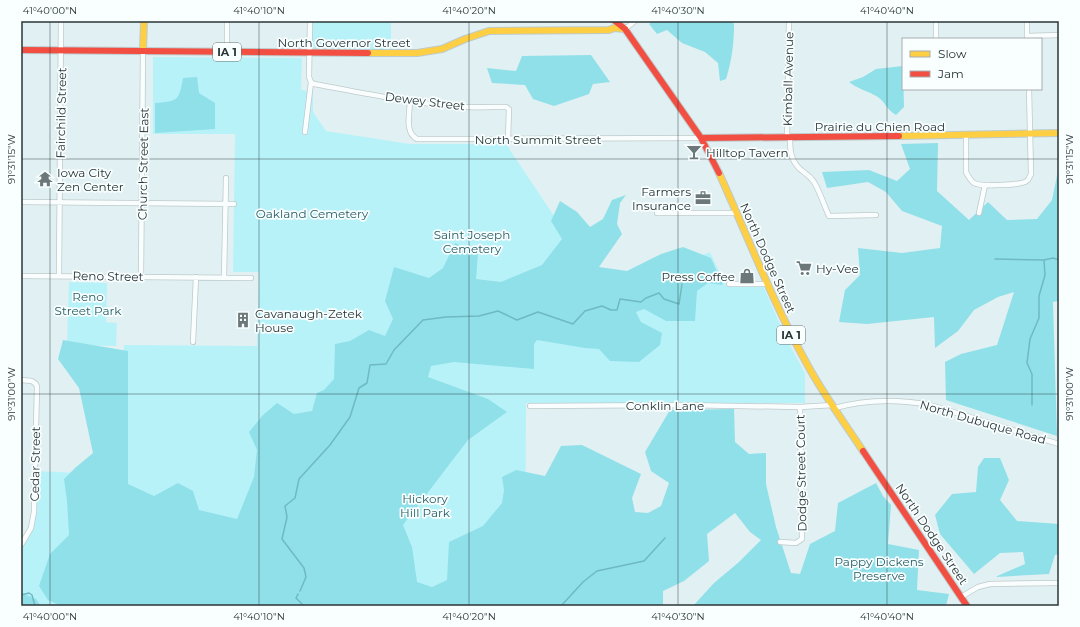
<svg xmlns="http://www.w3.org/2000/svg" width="1080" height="627" font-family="Montserrat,sans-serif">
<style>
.green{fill:#b8f2f9}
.forest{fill:#90e0e9}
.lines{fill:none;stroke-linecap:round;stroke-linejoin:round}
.stream{stroke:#6fb9c2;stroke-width:1.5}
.street-casing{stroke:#becacb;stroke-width:6}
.slow-casing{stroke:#becacb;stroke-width:8}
.jam-casing{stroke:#becacb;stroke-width:8}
.street{stroke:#fafdfd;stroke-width:4.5}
.slow{stroke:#ffcf43;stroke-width:6}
.jam{stroke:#f24e42;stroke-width:6}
.ticks{fill:none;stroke:#2b3637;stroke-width:1;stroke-opacity:0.45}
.labels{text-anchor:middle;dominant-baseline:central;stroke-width:3.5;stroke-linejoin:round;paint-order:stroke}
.shield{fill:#f9feff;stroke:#697273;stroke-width:1}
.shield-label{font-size:11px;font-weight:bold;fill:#2b3637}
.street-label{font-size:12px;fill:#2b3637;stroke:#f9feff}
.poi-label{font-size:12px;fill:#2b3637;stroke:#f9feff;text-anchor:start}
.park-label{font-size:12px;fill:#275e64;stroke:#f9feff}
.neatline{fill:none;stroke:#2b3637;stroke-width:1.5}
.ticks-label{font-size:10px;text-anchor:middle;fill:#2b3637}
</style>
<rect width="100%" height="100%" fill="#e1f0f2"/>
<!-- green -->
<path class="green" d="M311,21h80v28l-81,3z
M153,57l149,1 -1,32 12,1v21l13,19 84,13h96l62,93 -28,51 96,-5 74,-31 16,34h37l24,54 18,33v30h-279l-1,203h-504v-61l10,-17 4,-57 89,4v-130l133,1 2,-74h-26l2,-138h-82z
M69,282l38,1 -1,39 11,1 -1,23 -49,-1z"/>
<!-- forest -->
<path class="forest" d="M653,21h79l2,3c0,19 -2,36 -8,55l-6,2 -2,-18 -13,-11 -23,-9 -15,-13 -10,4 -8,-10z
M591,55l19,27 -17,2 -4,10 -35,12 -21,-7 -8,-14 -33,-2 -5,-15 29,3 6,-15z
M903,66l1,41 -8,8c-10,-6 -10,-12 -18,-18 -10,-6 -20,-8 -29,-15l14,-5 13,-8z
M197,77l2,16 16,10v26l-60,4v-30c23,-2 24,-2 28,-25z
M938,143l-1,48 32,29 19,-18 19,18 30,-1 15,-19 7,-34v135l-6,1 4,134 -111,-36 -1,-38 16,-8 36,-9 17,-53 -16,5 -24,13 -16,21 -23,17 -1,-31 -67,7 -28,-2 6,-32 15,-15 -2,-27 44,5 38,-5 2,-22 -40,-15 -16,-19 -18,-10 -41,6 -5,-16 47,-2 28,11 13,-12 -9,-25z
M626,195l-6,8 -3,21 5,10 -23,33 28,4 34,-17 22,-7 28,11 12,27 -15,-2 -11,8 -2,30h-29l-22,-12 -8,3 5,10 21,11 -2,12 -21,17 -29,-1 -11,-12 -14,-1 -48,-8 -3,4v25l-80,-7 -23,4 -3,11 60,22 19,13 -39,28 -65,85 9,22 5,35 15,5 15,-7 2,-38 34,-16 19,-23 2,-13 -2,-13 14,-7 29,6 16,-30 21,-1 59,29 -9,24 3,14 13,1 13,-7 8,-23 -18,-12 -6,-19 25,-42 64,-1 1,33 14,12 17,-1v31l10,43 15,46 9,1 10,-30 25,-13 3,-28 38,-20 7,13 8,9 -3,39 31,6 -2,40 32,4 -3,12h-253l21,-23 25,-21 22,-22 -11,-8 -15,-19 -28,21 2,27 -25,20 -21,10v15h-602l-13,-6 -9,-14 11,-32 19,-19 -2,-34 -3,-22 11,-11 18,-15 -14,-65 -21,-29 5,-19 65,11v133l26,12 24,-13 15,8 6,19 38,9 17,-42 3,-27 -8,-18 14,-17 14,-12 17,11 18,-3 5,-18 7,-3 10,-11 1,-35 15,-3 19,-11 16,6 8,-17 -8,-18 9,-34 35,11 14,-10 12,-25 23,10 -2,26 25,3 41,-17 20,-26 -11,-18 9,-20 17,11 13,15 13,-8 9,-19z
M984,458h16l9,22 -9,20 17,21 42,3v30l-4,1 -6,19 -54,3 30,-13 -2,-12 -23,1 -26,21 -34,-40 -5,-19 17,-21 24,-2 2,-25z
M21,593l15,6 5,7h-20z"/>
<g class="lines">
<!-- stream -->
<path class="stream" d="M995,259l49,1 9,-2 6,2
M1032,405v-31l-5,-11 3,-24 9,-21v-22l6,-21 -1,-15
M300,591l6,-14 -2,-9 -22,-29 5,-22 -2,-11 10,-8 4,-19 31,-34 20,-28 9,-29 8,-5 3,-18 16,-1 8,-14 29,-30 23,-3 33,-1 19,-5 19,9 21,-8 35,12 12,-13 17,-5 9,4h6l3,-11 21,3 5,-4 13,-5 5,6 15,5 3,-20
M298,594l-2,4 8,8
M21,595l8,-2 3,2 3,11
M561,606l22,-24 14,-11 47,-10 21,-23"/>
<defs>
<path id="street" d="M936,21v18
M1027,21v16
M625,29l10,-8
M1027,36l32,-1
M227,52v-31
M311,82l3,2c45,8 94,19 140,22 17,2 35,1 52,1l3,2 -1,30
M410,100c0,13 -6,32 7,39l284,-1
M305,132l6,-50 -2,-5 1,-56
M966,136v36c2,4 4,8 8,11 7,4 43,2 51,-1l3,-2 3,-6 -2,-85
M787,137l2,-116
M790,137c0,11 0,21 8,30 5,6 11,7 16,15 6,10 10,23 15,34l47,-1
M21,202l213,2
M657,213h79
M979,213l6,-28
M21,276l230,2
M59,276l2,-255
M141,277l2,-226
M224,278l2,-100
M729,284h39
M193,342l3,-65
M21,380l11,1 4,3 1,3 -3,125 -3,16 -10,17
M530,406l151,-1 119,2 33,-2
M835,408c32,-9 62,-9 95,-3l129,39
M780,542l16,1 6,-4 -2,-132
M961,597l17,-10 12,-3 69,-1"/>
<path id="slow" d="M143,51l1,-30
M368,53h49l25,-4 23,-10 24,-8 120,-1 5,-2 11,1
M899,136l160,-3
M719,173c29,64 54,130 88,191 16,30 37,58 56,87"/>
<path id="jam" d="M615,21l10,8 76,109 18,35
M21,50l347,3
M701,138l198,-2
M863,451l104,155"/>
</defs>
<!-- street casing -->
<use href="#street" class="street-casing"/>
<!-- slow casing -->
<use href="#slow" class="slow-casing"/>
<!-- jam casing -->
<use href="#jam" class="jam-casing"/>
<!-- street -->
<use href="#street" class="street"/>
<!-- slow -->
<use href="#slow" class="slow"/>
<!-- jam -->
<use href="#jam" class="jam"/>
</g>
<!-- ticks -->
<path class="ticks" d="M50,21v585M259,21v585M469,21v585M678,21v585M887,21v585M21,159h1038M21,394h1038"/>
<!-- icons -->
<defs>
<symbol id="bar-bare" viewBox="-9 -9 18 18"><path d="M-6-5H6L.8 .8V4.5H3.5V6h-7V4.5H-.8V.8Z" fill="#6b7778" stroke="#f9feff" stroke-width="2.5" paint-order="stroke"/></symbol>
<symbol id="temple-bare" viewBox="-9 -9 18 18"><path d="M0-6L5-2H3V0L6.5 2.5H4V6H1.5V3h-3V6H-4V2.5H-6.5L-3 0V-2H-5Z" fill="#6b7778" stroke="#f9feff" stroke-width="2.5" paint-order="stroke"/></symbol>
<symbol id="office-bare" viewBox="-9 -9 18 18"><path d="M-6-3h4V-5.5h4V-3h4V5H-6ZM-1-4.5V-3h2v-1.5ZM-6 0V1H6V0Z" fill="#6b7778" stroke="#f9feff" stroke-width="2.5" paint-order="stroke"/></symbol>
<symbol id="supermarket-bare" viewBox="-9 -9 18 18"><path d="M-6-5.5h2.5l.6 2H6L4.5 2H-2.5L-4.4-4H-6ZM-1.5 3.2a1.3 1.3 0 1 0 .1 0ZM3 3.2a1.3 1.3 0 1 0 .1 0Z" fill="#6b7778" stroke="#f9feff" stroke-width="2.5" paint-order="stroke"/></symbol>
<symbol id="shop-bare" viewBox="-9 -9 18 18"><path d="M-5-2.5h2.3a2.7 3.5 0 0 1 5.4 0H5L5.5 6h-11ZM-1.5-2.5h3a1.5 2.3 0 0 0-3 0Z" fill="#6b7778" stroke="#f9feff" stroke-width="2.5" paint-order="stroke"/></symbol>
<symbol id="building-bare" viewBox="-9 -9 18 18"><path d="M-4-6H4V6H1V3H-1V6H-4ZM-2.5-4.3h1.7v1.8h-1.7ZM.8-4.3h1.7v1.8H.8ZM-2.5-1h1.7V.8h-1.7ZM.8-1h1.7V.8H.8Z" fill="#6b7778" stroke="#f9feff" stroke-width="2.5" paint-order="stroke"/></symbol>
</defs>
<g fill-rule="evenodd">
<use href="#bar-bare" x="683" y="141" width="22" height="22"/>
<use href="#temple-bare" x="34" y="168" width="22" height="22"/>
<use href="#office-bare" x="692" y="187" width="22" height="22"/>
<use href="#supermarket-bare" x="793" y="257" width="22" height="22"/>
<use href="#shop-bare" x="736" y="265" width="22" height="22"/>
<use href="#building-bare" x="232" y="309" width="22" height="22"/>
</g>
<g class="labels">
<!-- shield labels -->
<g class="shield">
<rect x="213" y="43" width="28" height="18" rx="3"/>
<rect x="777" y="326" width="28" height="18" rx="3"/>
</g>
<g class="shield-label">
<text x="227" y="52">IA 1</text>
<text x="791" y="335">IA 1</text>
</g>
<!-- street labels -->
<g class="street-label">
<text x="344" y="42">North Governor Street</text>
<text transform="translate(788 79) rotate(-89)">Kimball Avenue</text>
<text transform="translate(425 101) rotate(7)">Dewey Street</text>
<text transform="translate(61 113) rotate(-89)">Fairchild Street</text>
<text x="880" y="126">Prairie du Chien Road</text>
<text x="538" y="139">North Summit Street</text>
<text transform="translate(143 164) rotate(-89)">Church Street East</text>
<text transform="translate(768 258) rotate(66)">North Dodge Street</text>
<text transform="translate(108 276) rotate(1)">Reno Street</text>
<text x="665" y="405">Conklin Lane</text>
<text transform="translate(983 422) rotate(16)">North Dubuque Road</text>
<text transform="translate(35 464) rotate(-89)">Cedar Street</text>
<text transform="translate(801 473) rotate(-91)">Dodge Street Court</text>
<text transform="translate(932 534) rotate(56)">North Dodge Street</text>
</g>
<!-- poi labels -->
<g class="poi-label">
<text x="706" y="152">Hilltop Tavern</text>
<text x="57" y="172">Iowa City<tspan x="57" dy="14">Zen Center</tspan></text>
<text x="691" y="191" text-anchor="end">Farmers<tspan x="691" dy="14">Insurance</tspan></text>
<text x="816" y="268">Hy-Vee</text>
<text x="735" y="276" text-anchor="end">Press Coffee</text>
<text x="255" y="313">Cavanaugh-Zetek<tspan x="255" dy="14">House</tspan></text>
</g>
<!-- park labels -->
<g class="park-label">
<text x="312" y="213">Oakland Cemetery</text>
<text x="472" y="234">Saint Joseph<tspan x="472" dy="14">Cemetery</tspan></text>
<text x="88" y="296">Reno<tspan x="88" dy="14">Street Park</tspan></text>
<text x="425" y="498">Hickory<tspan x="425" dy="14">Hill Park</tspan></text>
<text x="879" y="561">Pappy Dickens<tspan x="879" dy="14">Preserve</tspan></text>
</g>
</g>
<!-- border -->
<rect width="1080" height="627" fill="none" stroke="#f9feff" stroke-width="44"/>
<!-- legend -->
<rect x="902" y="38" width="140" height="52" fill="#f9feff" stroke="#a7aeaf"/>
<rect x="910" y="51" width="20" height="6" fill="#ffcf43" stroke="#a7aeaf"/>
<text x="938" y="58" font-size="12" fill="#2b3637">Slow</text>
<rect x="910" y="71" width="20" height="6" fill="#f24e42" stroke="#a7aeaf"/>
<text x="938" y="78" font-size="12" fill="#2b3637">Jam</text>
<rect x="22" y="22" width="1036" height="583" class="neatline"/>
<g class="ticks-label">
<text x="50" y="14">41°40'00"N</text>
<text x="259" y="14">41°40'10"N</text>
<text x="469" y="14">41°40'20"N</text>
<text x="678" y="14">41°40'30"N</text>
<text x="887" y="14">41°40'40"N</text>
<text transform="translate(1069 159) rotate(-90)" y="4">91°31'15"W</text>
<text transform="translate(11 159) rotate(-90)" y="4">91°31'15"W</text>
<text transform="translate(1069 394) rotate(-90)" y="4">91°31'00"W</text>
<text transform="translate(11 394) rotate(-90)" y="4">91°31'00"W</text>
<text x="50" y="620">41°40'00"N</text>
<text x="259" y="620">41°40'10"N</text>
<text x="469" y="620">41°40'20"N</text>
<text x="678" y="620">41°40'30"N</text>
<text x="887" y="620">41°40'40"N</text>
</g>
</svg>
